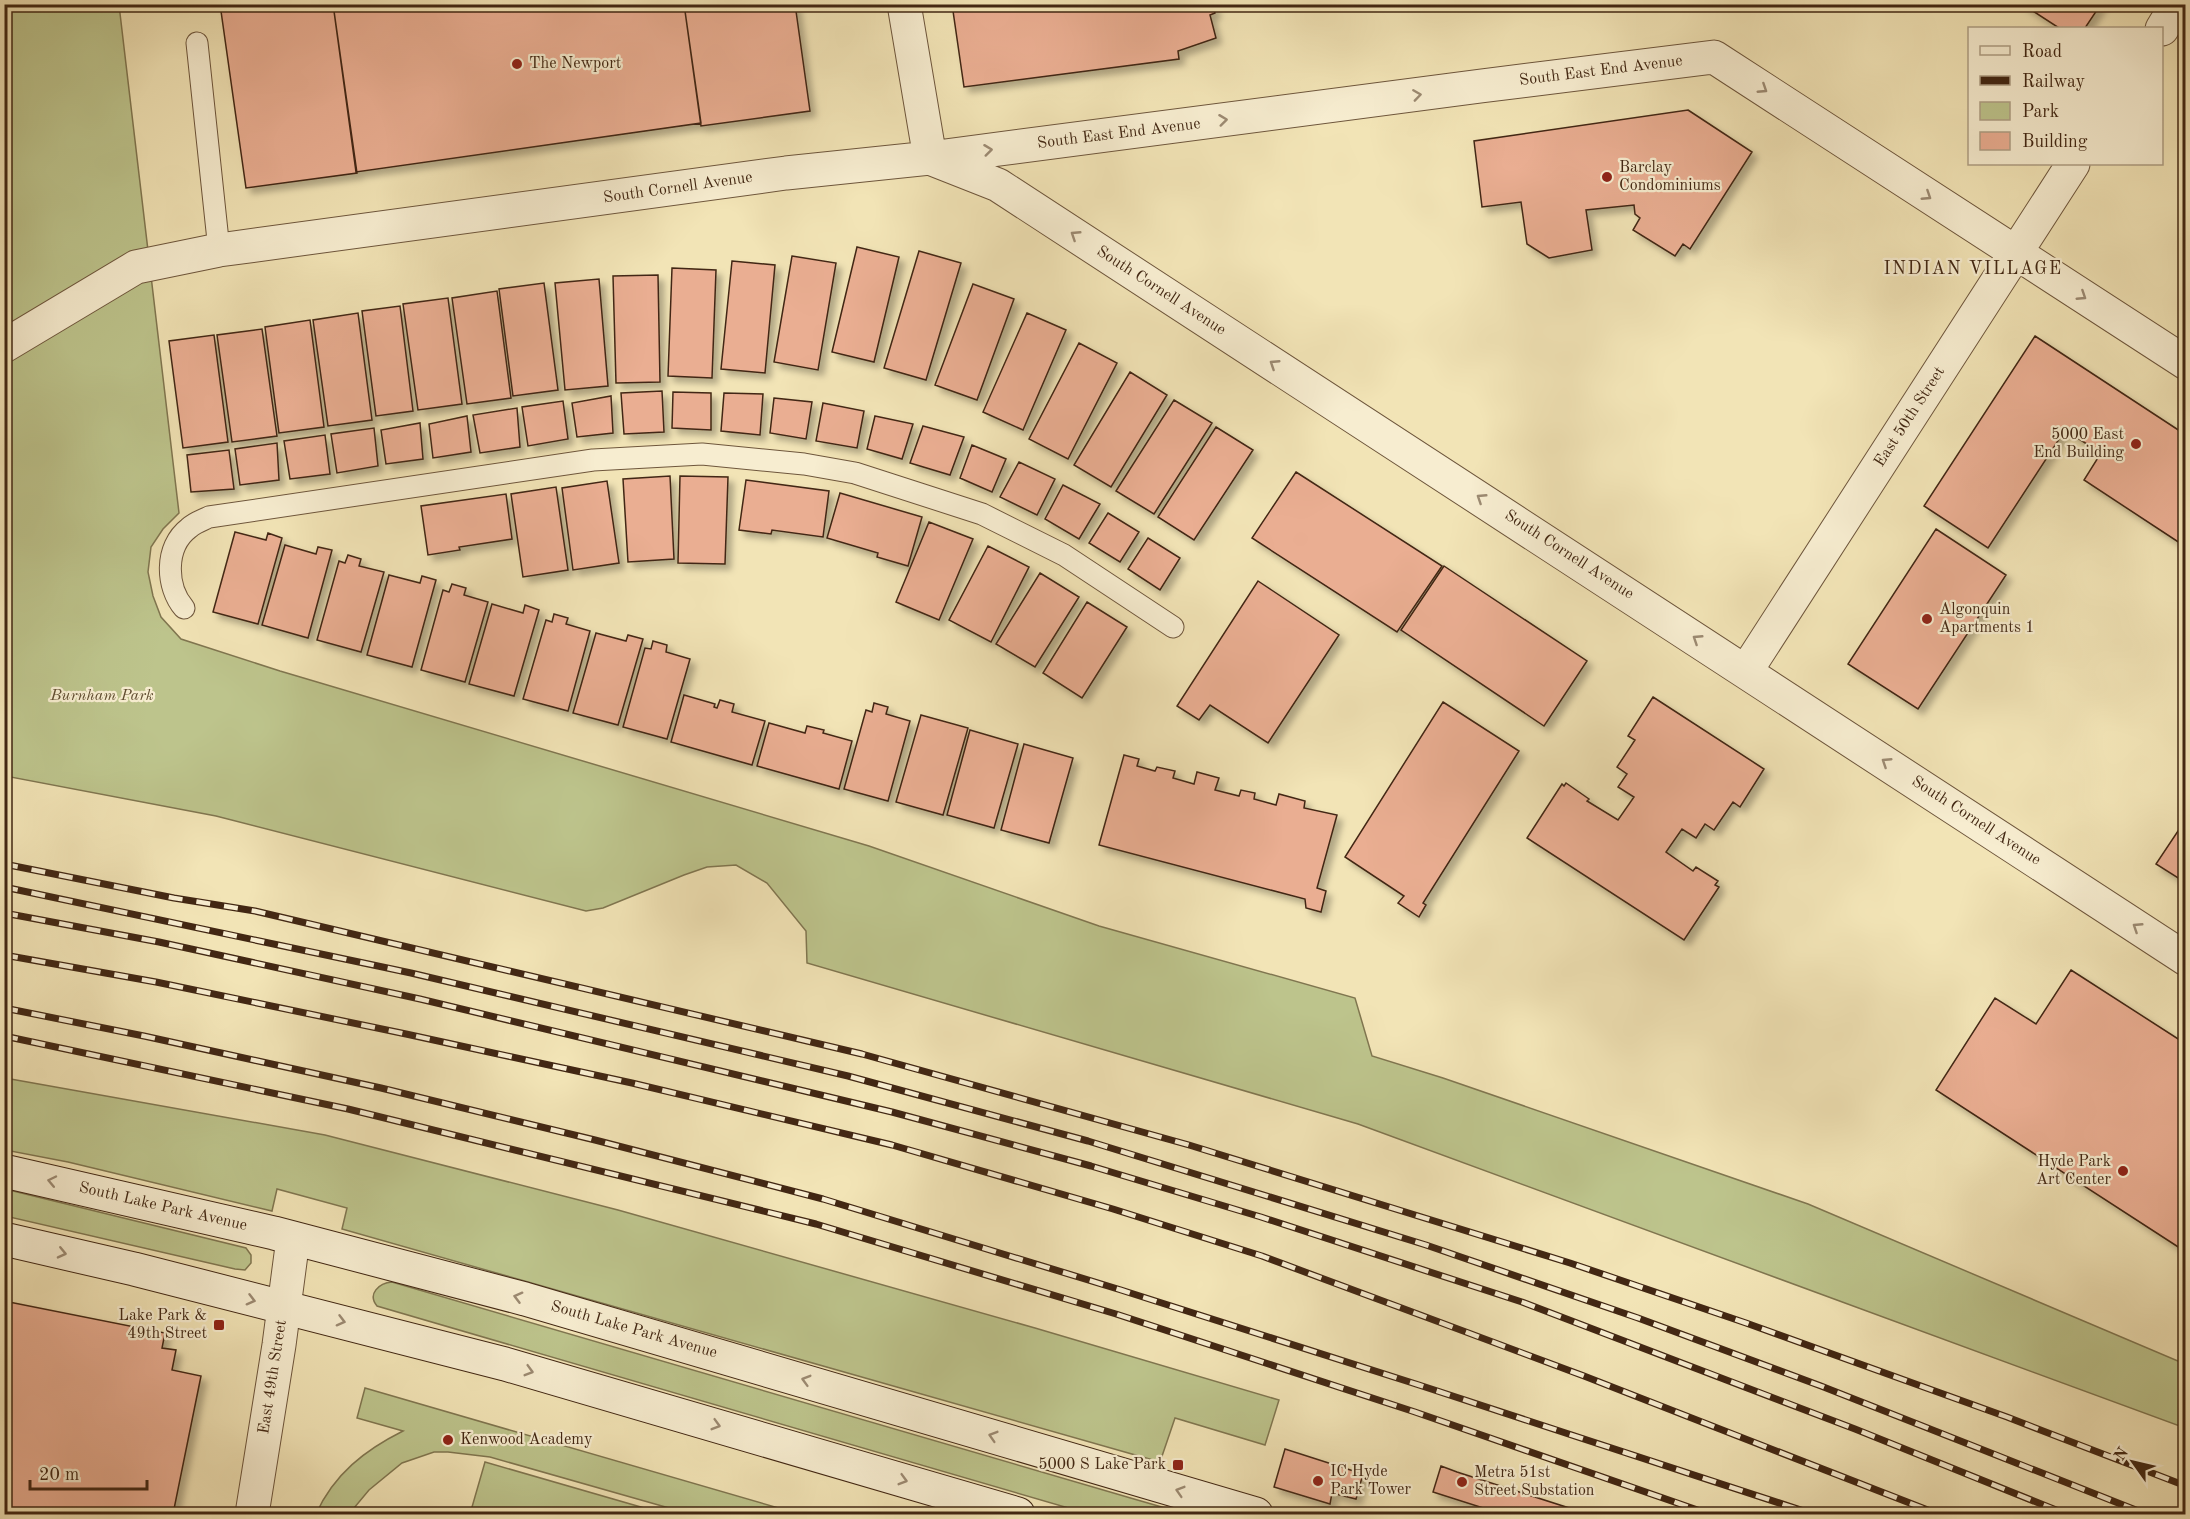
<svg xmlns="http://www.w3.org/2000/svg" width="2190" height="1519" font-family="'Old Standard TT',serif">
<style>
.green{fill:#bdc48c;stroke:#807650;stroke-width:1.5}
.building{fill:#eaae92;stroke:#422713;stroke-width:1.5;filter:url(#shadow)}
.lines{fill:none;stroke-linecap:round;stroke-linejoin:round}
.lane-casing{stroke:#6e563c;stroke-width:23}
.street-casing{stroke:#6e563c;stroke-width:35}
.secondary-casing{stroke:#422713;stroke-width:35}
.lane{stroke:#f7edd0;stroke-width:21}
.street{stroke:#f7edd0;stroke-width:33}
.secondary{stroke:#f7edd0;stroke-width:33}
.rail-casing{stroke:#422713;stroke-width:7}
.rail{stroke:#f7edd0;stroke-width:4.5;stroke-dasharray:14;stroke-linecap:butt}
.oneway{stroke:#9c8a72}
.poi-dot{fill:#8f2418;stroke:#f7edd0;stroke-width:2}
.labels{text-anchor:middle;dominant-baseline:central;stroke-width:4.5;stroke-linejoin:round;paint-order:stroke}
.poi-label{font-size:16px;fill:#422713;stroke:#f7edd0;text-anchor:start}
.street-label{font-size:16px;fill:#422713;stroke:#f7edd0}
.park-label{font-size:16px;font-style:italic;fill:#614e31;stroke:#f7edd0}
.neighbourhood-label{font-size:18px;letter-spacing:1.5px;fill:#422713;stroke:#f7edd0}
</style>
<defs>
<filter id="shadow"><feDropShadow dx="5.5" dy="5.5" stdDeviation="3" flood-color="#0004"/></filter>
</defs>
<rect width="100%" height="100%" fill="#f2e4b6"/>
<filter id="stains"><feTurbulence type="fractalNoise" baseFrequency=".00333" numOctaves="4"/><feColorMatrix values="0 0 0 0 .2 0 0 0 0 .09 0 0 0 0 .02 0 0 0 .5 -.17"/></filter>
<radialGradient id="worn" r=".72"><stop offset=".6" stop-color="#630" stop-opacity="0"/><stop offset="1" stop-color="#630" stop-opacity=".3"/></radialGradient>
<!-- green -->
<path class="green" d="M4,5h115l60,508 -16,16 -12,18 -3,25 5,24 8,21 20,22 99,32 589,175 230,80 256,72 17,58 71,22 365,126 377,160v64l-827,-304 -551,-161 -1,-32 -39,-48 -31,-18 -29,2 -23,8 -81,33 -17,3 -370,-95 -211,-40z
M5,1078l320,57 293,75 417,118 244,72 -14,45 -90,-27 -15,44 -818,-233 5,-21 -70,-19 -5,22 -204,-49 -63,-12z
M5,1189l241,59 5,7v8l-6,7 -10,-1 -230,-53z
M392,1282l742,217 52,15h-97l-712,-208c-10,-12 2,-23 15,-24z
M365,1388l434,126h-109l-200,-57 -42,-5h-14l-32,11 -33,27 -20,24h-33c18,-40 49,-64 87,-83l-46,-13z
M485,1462l180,52h-195z"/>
<!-- building -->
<path class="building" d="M220,4h113l24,169 -111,15z
M333,4h351l17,119 -345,49z
M684,4h111l15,107 -109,15z
M952,4h261l2,9 -5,2 6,23 -38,13 1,8 -215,28z
M2022,4h79l-16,24h-26z
M1688,110l64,42 -62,97 -7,-5 -8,12 -42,-26 7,-12 -5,-4 -1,-9 -48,5 6,40 -43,8 -22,-14 -6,-42 -39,5 -8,-66z
M857,247l42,10 -25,105 -42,-10z
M919,251l42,12 -35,117 -42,-12z
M792,256l44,7 -18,107 -44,-8z
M732,261l43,4 -10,108 -44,-4z
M672,268l44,2 -4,108 -44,-2z
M658,275l2,107 -44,1 -3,-107z
M599,279l9,107 -43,4 -10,-107z
M544,283l14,107 -45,6 -14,-107z
M973,284l41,15 -37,101 -42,-15z
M497,291l14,107 -44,6 -15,-106z
M448,298l14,106 -44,6 -15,-106z
M400,306l13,105 -37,5 -14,-105z
M358,313l14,107 -44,6 -15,-106z
M1027,313l39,17 -43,100 -40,-18z
M310,320l14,107 -45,6 -14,-106z
M262,329l15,107 -45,6 -15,-107z
M214,335l14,107 -45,6 -14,-107z
M2035,336l151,99v112l-102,-67 17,-27 -36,-23 -77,118 -64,-42z
M1079,343l38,20 -49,96 -39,-20z
M1130,372l37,23 -56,92 -37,-22z
M662,391l2,41 -40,2 -3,-41z
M673,392l38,1v37l-39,-2z
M724,393l39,1 -3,41 -39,-4z
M611,396l2,37 -36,4 -5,-34z
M774,398l38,4 -6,37 -36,-6z
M1174,400l38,23 -58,91 -38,-23z
M563,401l5,38 -40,7 -6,-39z
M823,403l41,8 -7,37 -41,-7z
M517,408l3,39 -40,6 -7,-38z
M467,416l4,36 -38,6 -4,-34z
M875,416l38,8 -11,35 -35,-10z
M420,423l3,36 -37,5 -5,-34z
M923,426l41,11 -14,38 -40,-12z
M1216,427l37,23 -59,90 -36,-23z
M374,428l4,38 -41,7 -6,-39z
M325,435l5,39 -40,5 -6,-38z
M277,443l2,37 -39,5 -5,-36z
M972,445l34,14 -14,33 -32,-14z
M229,450l5,39 -43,3 -4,-37z
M1019,462l36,17 -18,36 -37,-18z
M1296,472l146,94 -45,66 -145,-94z
M670,476l4,83 -46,3 -5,-83z
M680,476l48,1 -3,87 -47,-1z
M746,480l83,11 -6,46 -51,-7 -1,4 -32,-4z
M607,481l12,82 -46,7 -11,-82z
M1063,485l37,19 -21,35 -34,-20z
M556,487l12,83 -45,7 -12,-83z
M840,493l82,24 -14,49 -31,-9 1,-4 -51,-15z
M506,494l6,45 -53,8 1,3 -32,5 -7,-49z
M1108,513l31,19 -19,30 -31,-19z
M929,522l44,17 -34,81 -43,-18z
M1936,529l70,46 -88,134 -70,-45z
M235,532l31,8 2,-7 14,5 -24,86 -45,-12z
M1148,538l32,20 -20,32 -32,-21z
M285,545l31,9 2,-7 14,3 -24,88 -46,-13z
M988,546l41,21 -38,75 -42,-22z
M348,555l13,4 -2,7 25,6 -23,80 -44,-12 22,-79 6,2z
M1444,566l143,95 -43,65 -143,-96z
M1040,573l39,24 -44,70 -39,-23z
M389,575l31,8 2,-7 14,4 -24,87 -45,-12z
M1258,581l81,54 -71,108 -58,-38 -11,15 -22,-14z
M452,584l14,4 -2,7 24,7 -23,80 -44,-12 22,-80 6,2z
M1087,602l40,25 -45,71 -39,-25z
M492,604l31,9 2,-8 14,5 -25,86 -45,-12z
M554,614l14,4 -2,6 24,7 -22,80 -45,-12 23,-79 6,2z
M596,633l30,8 2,-6 15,4 -25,86 -45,-12z
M653,641l14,4 -1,7 24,7 -23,80 -44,-12 22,-79 6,1z
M684,695l31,9 -1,3 3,1 3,-8 14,4 -2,8 33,9 -13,44 -81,-23z
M1653,697l111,72 -24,38 -7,-5 -19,28 -9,-6 -9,14 -14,-9 -16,23 27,19 3,-4 22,14 -3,4 4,2 -35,53 -157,-102 35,-54 2,2 2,-3 23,16 -2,2 31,19 16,-23 -16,-10 9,-13 -10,-7 18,-27 -7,-4z
M1443,702l76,49 -96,152 3,2 -7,12 -21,-14 6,-7 -59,-39z
M874,703l14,4 -2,7 24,7 -22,80 -44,-12 22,-79 6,2z
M921,715l47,13 -25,87 -47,-13z
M769,723l36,10 2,-7 17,4 -1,3 29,8 -13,48 -82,-23z
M970,730l48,14 -24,84 -47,-13z
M1024,744l49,14 -24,85 -48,-13z
M1124,755l15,4 -2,7 18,5 2,-4 18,4 -2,7 21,6 3,-12 22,6 -4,12 24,6 2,-6 14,3 -1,6 22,6 3,-11 26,7 -1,7 33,7 -20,73 9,3 -5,21 -15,-4 -1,-9 -206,-54z
M2186,819v64l-30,-19z
M2071,970l115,74v208l-250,-162 59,-92 41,26z
M4,1301l161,32 -3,15 14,2 -4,20 29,6 -28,138h-14l-28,-5 -1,5h-126z
M1285,1449l78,25 -7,25 -24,-6 -2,11 -56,-17z
M1441,1466l16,6 131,42h-86l-69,-22z"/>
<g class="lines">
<defs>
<path id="lane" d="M197,43l22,207
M184,608c-18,-21 -20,-61 5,-80 5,-5 14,-8 20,-11l384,-57 109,-6 102,10 51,9 127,41 82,41 109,72"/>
<path id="street" d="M904,4l26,154
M2162,29l15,-25
M932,159l66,26 1188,774
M4,346l132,-79 83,-17 567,-77 144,-15 551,-72 233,-29 472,306
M1746,671l327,-507
M252,1514l27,-169 14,-106"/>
<path id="secondary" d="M4,1171l270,62 251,66 731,215
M4,1239l130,30 371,95 513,150"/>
</defs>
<!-- lane casing -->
<use href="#lane" class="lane-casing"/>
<!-- street casing -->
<use href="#street" class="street-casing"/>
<!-- secondary casing -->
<use href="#secondary" class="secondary-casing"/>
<!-- lane -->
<use href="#lane" class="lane"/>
<!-- street -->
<use href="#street" class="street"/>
<!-- secondary -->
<use href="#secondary" class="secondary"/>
<defs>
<path id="rail" d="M4,864l170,34 81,13 607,143 327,91 381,118 176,60 261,94 179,69
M4,887l407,86 437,103 240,65 338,104 212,73 183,68 325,128
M4,913l155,29 261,57 472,113 199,54 170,51 261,85 333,127 211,85
M4,955l152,27 250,52 226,49 260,62 221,64 149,47 322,120 354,138
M4,1008l140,28 237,52 214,52 228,59 298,91 298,95 394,129
M4,1036l344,73 468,115 300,90 299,98 294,102"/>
</defs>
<!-- rail casing -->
<use href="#rail" class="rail-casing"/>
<!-- rail -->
<use href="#rail" class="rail"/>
</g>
<!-- one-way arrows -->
<defs><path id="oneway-chevron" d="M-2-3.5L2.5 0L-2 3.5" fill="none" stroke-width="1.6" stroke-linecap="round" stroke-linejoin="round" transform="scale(1.5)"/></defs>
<g class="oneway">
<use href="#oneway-chevron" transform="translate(1763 89) rotate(33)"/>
<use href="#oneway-chevron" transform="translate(1417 95) rotate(-8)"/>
<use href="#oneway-chevron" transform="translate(1223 120) rotate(-7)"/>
<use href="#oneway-chevron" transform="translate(988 150) rotate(-7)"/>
<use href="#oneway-chevron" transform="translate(1927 196) rotate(33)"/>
<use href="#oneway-chevron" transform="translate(1075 235) rotate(-147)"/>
<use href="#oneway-chevron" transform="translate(2082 296) rotate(33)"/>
<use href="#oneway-chevron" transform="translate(1274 364) rotate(-147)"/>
<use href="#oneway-chevron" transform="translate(1481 498) rotate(-147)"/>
<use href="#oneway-chevron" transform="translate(1697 639) rotate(-147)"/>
<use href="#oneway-chevron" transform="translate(1886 762) rotate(-147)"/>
<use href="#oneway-chevron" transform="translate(2137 927) rotate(-147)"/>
<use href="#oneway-chevron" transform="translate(52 1181) rotate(-168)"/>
<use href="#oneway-chevron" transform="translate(62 1253) rotate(13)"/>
<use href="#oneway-chevron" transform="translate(518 1297) rotate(-165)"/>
<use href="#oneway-chevron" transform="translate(251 1300) rotate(15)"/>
<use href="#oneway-chevron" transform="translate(341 1321) rotate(15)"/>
<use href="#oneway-chevron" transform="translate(529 1371) rotate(16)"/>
<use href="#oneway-chevron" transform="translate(806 1380) rotate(-164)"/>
<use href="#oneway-chevron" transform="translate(716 1425) rotate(16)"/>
<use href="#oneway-chevron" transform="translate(993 1436) rotate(-163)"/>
<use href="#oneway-chevron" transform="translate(903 1480) rotate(16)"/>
<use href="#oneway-chevron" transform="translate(1180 1491) rotate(-163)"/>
</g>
<!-- markers -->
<g class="poi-dot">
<circle cx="517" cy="64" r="6"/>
<circle cx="1607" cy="177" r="6"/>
<circle cx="2136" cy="444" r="6"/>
<circle cx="1927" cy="619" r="6"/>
<circle cx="2123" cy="1171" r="6"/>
<rect x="213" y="1319" width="12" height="12" rx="3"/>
<circle cx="448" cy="1440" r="6"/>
<rect x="1172" y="1459" width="12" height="12" rx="3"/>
<circle cx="1318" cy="1481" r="6"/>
<circle cx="1462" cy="1482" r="6"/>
</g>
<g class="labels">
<!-- poi labels -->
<g class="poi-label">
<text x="529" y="64">The Newport</text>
<text x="1619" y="168">Barclay<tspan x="1619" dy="18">Condominiums</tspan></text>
<text x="2124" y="435" text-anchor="end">5000 East<tspan x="2124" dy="18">End Building</tspan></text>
<text x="1939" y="610">Algonquin<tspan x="1939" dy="18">Apartments 1</tspan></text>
<text x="2111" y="1162" text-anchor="end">Hyde Park<tspan x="2111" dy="18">Art Center</tspan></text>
<text x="207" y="1316" text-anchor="end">Lake Park &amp;<tspan x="207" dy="18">49th Street</tspan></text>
<text x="460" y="1440">Kenwood Academy</text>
<text x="1166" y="1465" text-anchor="end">5000 S Lake Park</text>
<text x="1330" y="1472">IC Hyde<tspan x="1330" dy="18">Park Tower</tspan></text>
<text x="1474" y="1473">Metra 51st<tspan x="1474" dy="18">Street Substation</tspan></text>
</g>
<!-- street labels -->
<g class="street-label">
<text transform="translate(1601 71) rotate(-7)">South East End Avenue</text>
<text transform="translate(1119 134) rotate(-7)">South East End Avenue</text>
<text transform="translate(678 188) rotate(-8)">South Cornell Avenue</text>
<text transform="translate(1161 291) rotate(33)">South Cornell Avenue</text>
<text transform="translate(1910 417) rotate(-57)">East 50th Street</text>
<text transform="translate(1569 555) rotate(33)">South Cornell Avenue</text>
<text transform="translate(1976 821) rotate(33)">South Cornell Avenue</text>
<text transform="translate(163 1207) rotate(13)">South Lake Park Avenue</text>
<text transform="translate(634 1330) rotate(16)">South Lake Park Avenue</text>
<text transform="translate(273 1377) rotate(-81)">East 49th Street</text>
</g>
<!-- park labels -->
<g class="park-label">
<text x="102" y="696">Burnham Park</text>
</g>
<!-- neighbourhood labels -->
<g class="neighbourhood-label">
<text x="1973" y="269">INDIAN VILLAGE</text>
</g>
</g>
<!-- margin -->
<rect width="2190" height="1519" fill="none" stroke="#f2e4b6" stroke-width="24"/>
<rect x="6" y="6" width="2178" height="1507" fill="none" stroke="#422713" stroke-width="3"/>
<rect x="12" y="12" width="2166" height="1495" fill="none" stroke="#422713" stroke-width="1.5"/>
<!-- legend -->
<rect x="1968" y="27" width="195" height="138" fill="#f7edd0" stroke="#af9e84" stroke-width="1.5"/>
<rect x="1980" y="46" width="30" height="9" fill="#f7edd0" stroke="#af9e84" stroke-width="1.5"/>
<text x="2022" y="57" font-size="18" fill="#422713">Road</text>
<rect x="1980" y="76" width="30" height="9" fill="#422713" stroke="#af9e84" stroke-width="1.5"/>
<text x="2022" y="87" font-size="18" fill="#422713">Railway</text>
<rect x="1980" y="102" width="30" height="18" fill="#bdc48c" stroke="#af9e84" stroke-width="1.5"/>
<text x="2022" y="117" font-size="18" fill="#422713">Park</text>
<rect x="1980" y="132" width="30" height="18" fill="#eaae92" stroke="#af9e84" stroke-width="1.5"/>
<text x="2022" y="147" font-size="18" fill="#422713">Building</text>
<!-- north arrow -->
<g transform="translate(2133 1462) rotate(304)" stroke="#f7edd0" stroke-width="4.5" paint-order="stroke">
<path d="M0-4.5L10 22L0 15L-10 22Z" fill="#422713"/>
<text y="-9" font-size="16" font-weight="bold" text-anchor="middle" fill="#422713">N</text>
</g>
<!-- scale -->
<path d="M30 1480v9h117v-9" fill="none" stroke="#422713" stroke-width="3"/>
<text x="39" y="1480" font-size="18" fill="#422713" stroke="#f7edd0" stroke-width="4.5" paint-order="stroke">20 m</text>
<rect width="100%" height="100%" filter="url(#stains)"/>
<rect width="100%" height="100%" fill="url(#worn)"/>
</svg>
